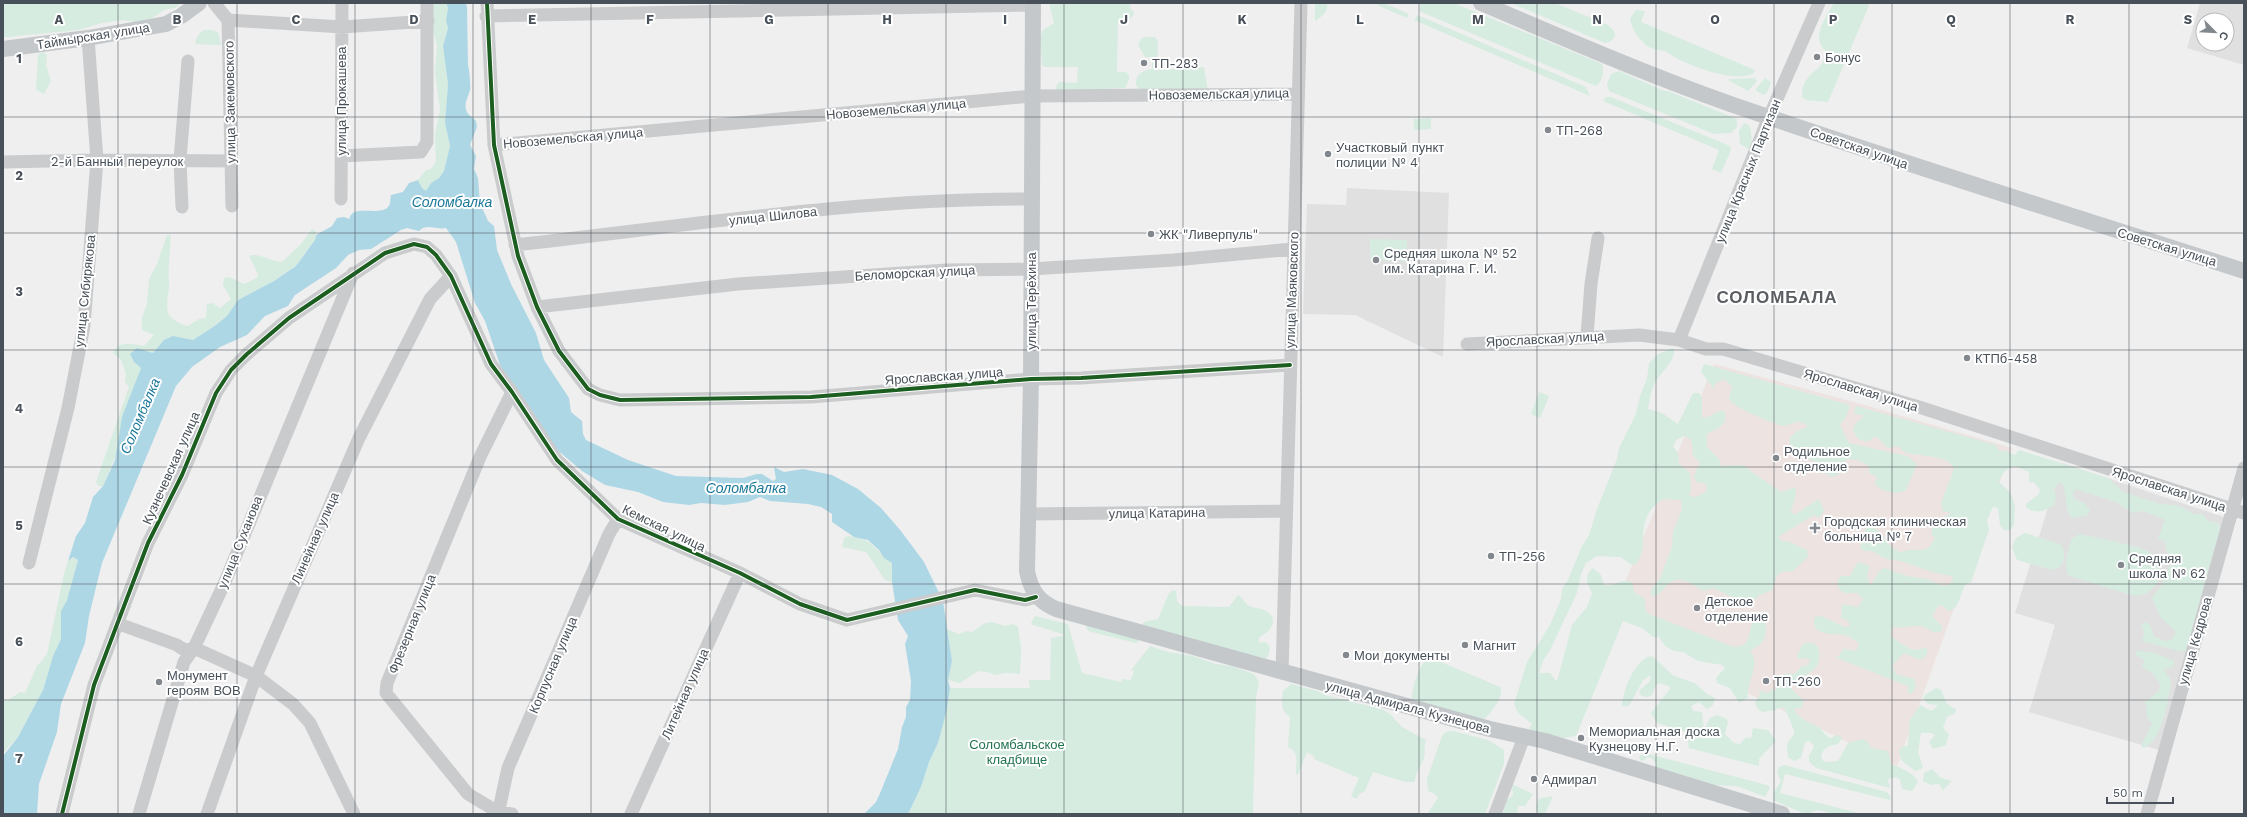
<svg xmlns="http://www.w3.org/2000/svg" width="2247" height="817" font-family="'Work Sans',sans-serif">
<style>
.education{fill:#e1e0e0;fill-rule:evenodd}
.medical{fill:#ede3e1}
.green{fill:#d6ece0;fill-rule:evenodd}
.water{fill:#aed7e6}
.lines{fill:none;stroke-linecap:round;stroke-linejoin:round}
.minor{stroke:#cacbcd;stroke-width:13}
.major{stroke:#c5c8cb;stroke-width:16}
.cycleway-casing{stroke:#fff;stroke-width:6}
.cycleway{stroke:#1b5e20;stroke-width:4}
.grid{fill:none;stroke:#485059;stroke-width:1;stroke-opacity:0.55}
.poi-dot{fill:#82888e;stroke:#fff;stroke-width:1.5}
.labels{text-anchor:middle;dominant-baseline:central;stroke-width:4;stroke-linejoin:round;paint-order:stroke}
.street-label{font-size:13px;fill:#485059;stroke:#fff}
.poi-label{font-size:13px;fill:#485059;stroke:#fff;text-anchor:start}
.park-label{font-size:13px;fill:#20734e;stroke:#fff}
.water-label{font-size:14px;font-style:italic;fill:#1b7899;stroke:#fff}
.district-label{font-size:17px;font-weight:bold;letter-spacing:1px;fill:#5b5e62;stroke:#fff}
.grid-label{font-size:13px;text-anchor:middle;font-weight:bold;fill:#485059;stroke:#fff;stroke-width:4;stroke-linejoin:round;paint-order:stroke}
</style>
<rect width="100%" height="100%" fill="#efefef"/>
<!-- education -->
<path class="education" d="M2200,3h44v62l-57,-17zM2203,20h24v24h-24z
M1347,188l102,5 -6,164 -88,-42 -52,-1 4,-110 39,1z
M2062,463l162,54 -65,233 -130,-38 26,-87 -40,-12z"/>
<!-- medical -->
<path class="medical" d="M1714,364l147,40 151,44 -115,318 -158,-77 1,-25 -125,-57z"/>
<!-- green -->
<path class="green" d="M3,3h178l-6,5 -11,2 -12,8 -16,4 -13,-2 -21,3 -24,7 -71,7h-4z
M432,3h14l2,5 -2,13 2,7 -5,18 5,38 -3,39 5,23 -6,25 -5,7 -9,7 -4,6 -4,-3 -4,-8 8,-10 5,-1 5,-8 -1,-26 5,-25 -5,-38 2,-26 -4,-16z
M1049,3h82l-1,5 4,4 -1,4 -6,6h-9l-1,50h9l3,3v5l-4,8 -69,3v-5l3,-4 18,1 1,-16h-33l-3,-2 -2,-28 3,-7 11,-7z
M1315,3h12c2,8 -5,14 -12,18z
M1378,3h6l25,11 -2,4 -30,-13z
M1421,3h33l148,61c2,7 1,17 -6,22l-177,-75z
M1511,3h44l53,22 6,6 1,5 -4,5 -6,2z
M1834,3h36l-42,99 -22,-2 -4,-3c-1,-26 24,-25 24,-46 -16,-13 0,-34 8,-48z
M1636,10l9,1 -4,11 114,48 -1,3c-18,11 -69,-8 -84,-19 -8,-6 -15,-2 -24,-9 -8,-7 -14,-16 -16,-26z
M1417,16l5,1 164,70 4,9 -176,-76z
M203,30h8l7,2 3,13 -26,-1 2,-7z
M1145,37h10l3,4 -1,29 47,-3 4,24h-68l-4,-6c-1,-11 6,-14 16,-16v-12h-7l-7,-12 3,-6z
M42,52l5,3 -1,10 5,16 -7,13 -8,-4 2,-35z
M1619,71l45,20h4l69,28v8l-6,6 -17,1 -105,-43 -2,-7 4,-10z
M1755,78l2,3 -9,10 -20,-11 1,-1z
M1765,78l6,4 -4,11 -4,2 -8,-5z
M1606,97h5l119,49 1,4 -10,23 -9,-4 7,-19 -116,-49z
M1431,118v11l-17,1v-11z
M1744,123l4,1 3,6 1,16 -3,3 -9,-5 -1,-13z
M312,229l4,2 -1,9 -19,26 -22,15 -36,19 -11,16 -11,9 -23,15 -40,13 -16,-4 -3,13 7,6 -20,57 -4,27 -14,34h-5l-2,-4 33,-95 -4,-5 1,-8 -5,-14 -8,-7c5,-13 20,-9 31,-7l10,-11 -12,-5v-12l5,-14 2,-25 8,-15 10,-29h4c-1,16 -3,31 -2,47 1,10 -4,19 -1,31 1,5 15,13 20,13l11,-7 7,-1 1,-14 5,-1 8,5 11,-9 -8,-14 1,-7 5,-1 15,7 13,-6 1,-4 -9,-18c8,-4 21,5 33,6l19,-18z
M1370,239l37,1 -1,21 -36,-1z
M1673,348c5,10 -12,25 -17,33 -5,7 -6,19 -8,28l14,4 16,11 15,-31h6l3,4v20l4,1 16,-8 3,3c3,13 -9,16 -18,21v13l12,12 2,7 21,-1 39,27 14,-5 1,8 -5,16 3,4 25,-16 5,12 -5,7 -5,-3 -36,22 4,4 7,1 18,8 1,7 -15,14 -12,1 -5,5 -4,13 -14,6 -6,6 -18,-4 -21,-10 -9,3c-13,-6 -24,-19 -38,-5 -4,5 -6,8 -12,10l-3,-1v-5l9,-12 12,-31 1,-15 9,-23 -1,-9 -18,-1c-33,22 -10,47 -28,66l-5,-1 -9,-7 -24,-1 -11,7 -5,11 -4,19 -27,57 -7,11 -4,12h11l6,8 2,-3 14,-53 15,-18 5,-14c-5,-8 -8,-19 1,-25l8,7 3,10c9,2 17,-7 28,-3l2,10 11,7v11l4,4 85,33 9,-2 4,-3 5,-18 6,-9h5c5,9 4,25 -5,31 -3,2 -5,2 -8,5 12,14 -5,33 -2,47l-9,5 -9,-15 -13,-5 -1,-5 9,-10 -3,-3 -24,-4 -15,-9 -9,-1 -9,-5 -6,-9h-6l-11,-9 -19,-7 -47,115 -12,2 -33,-8 -2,-2 3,-4 -14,-11 -4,-9 13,-42 23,-37 11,-26 1,-10 6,-9 13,-32 8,-13 8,-26 20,-50 2,-11 17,-34 4,-18 7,-17 2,-16 9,-9zM1684,436l7,4 2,8 -1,6 8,9 -6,13 2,6 9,1 2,5 -2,5 -10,4 -6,-1 2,-7 -1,-16 -11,-9 -1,-11 -5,-6 3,-7z
M1704,364l146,41 -3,10 -7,10 9,18 58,13 10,8 -11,26c-8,6 -26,1 -31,-6l2,-7 -8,-4v-7c-8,-4 -17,-11 -25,-4l2,5 -3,5 -11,5 -9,-5 2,-6 -35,-15v-13l7,-7 10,-4 -1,-2 -7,-4 -14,5h-4c-13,-6 -46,-17 -52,-27l3,-13 -8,-7 -9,5 -1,5 -13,-17z
M1539,392l10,4 -9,22 -9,-4z
M1856,406l140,39 3,6h7l9,4 4,-5 89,28 14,13 13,5 26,8 19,2 13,8h10l5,7 11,2 1,6 -34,121 -4,2 -40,-11 2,-9 -3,-7 5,-3 4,3 4,11 11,5 6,-1 5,-8 -15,-14 -9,-20 9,-12 13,-29 -7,-4 -2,-11 -7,-4 7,-18 -22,-9 -10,2 -17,-11 -41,-13 -2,5 1,5 9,3 7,8 -2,5 -16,3c-8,-6 -5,-30 -11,-37l-7,7 2,10 -2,7c-9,6 -18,10 -28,2v-3l12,-9 2,-5 -6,-8 -5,1v-11l-14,-6c-8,1 -15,9 -16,16l11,10 5,14 -1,19 -4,5h-7l-3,-5 -2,-17 -5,-1 -6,13 2,10 -18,52 -6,3c-5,9 -5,23 -16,26l-6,-5 -4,-1 -7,11 10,10v5c-10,4 -13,-3 -21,-5 -9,-1 -17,3 -26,1l-4,3v6c4,3 19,14 24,14 5,0 8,-3 13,-1l-2,7 -6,4 -16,-7 -12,13 4,8 18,5 2,7 -5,9 -3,-3v-6l-74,-29h4l5,-8 13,2 3,-7c-3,-3 -7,-6 -11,-8 -9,-4 -40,3 -33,-19l7,-1 22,11 6,-1 -2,-5 -7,-3 1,-14 16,3 5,-8 -6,-6c-4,-1 -9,1 -13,0 -8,-4 -8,-12 -3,-17h9l8,-14 12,4 -3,9 3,10 2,-1 7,-13 5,-3 23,8 19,3 18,7 6,-2 3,-5 -1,-3 -17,-3 -34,-12 -15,-2 -14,-8h-8l-3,-2c-1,-8 2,-29 16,-19 9,6 9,16 23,22 5,0 9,-3 14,-2 12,0 14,1 21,-12l-4,-4 2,-9 8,-3 4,-6 7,-3 -9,-2 -2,-8 13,-34c-3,-14 -36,-13 -47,-16 -4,-1 -6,-5 -10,-7l-9,2 -12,-12 -9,6 -9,-3 -5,-9 2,-6 8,-7v-2l-9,-1z
M2025,533l35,11c8,10 5,23 -8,26l-35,-10 -5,-13 4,-9z
M2080,534c14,3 60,12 69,18 10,6 14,19 9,30 -5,9 -13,13 -23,14l-66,-20c-7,-11 0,-26 3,-38z
M848,536c28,4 24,12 44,27v19l-7,-2 -19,-28 -24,-5 2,-9z
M73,557l5,3 -11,40 -6,11v28l-8,17 -10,34 -25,47 -15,16v-54l4,2 13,-9 5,1 12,-27 10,-12 17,-80 4,-13z
M1173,590l3,1 1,10 5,5 47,1 9,-12c5,2 6,8 11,11 5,2 10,2 15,4 16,7 8,22 -5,27v6l6,-1c7,4 5,11 1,17l-125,-33 3,-4 14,-3 11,-26z
M1035,616l33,8 14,49 39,9 2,-3 8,1 3,-9 -3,-1 19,-24 18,6 25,4 23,8 16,2 22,8 5,8 -3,16 -3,116h-345l13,-27 8,-25 9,-19 12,-55h80l-1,-8h21l1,-42 12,-2v-2l-30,-9 -2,-2z
M1083,620l57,20 -4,3 -48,-12z
M992,622l13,4 9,-2 4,3 3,21 -1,26 -15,-1 -10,2 -8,-3 -9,-1 -18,12 -12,-3 4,-19 -5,-32 11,5 9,-3 5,1 13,-9z
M1809,642c5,1 10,3 10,10 3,20 -13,21 -26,31l-2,6 13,12 -3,7 -7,1c4,10 17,14 25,18 3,2 5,8 11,11l7,-3 5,3 -4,6c-8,2 -12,1 -17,11l2,6 4,1 11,-1 10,-18 14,-4 5,2 4,7 17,3 3,13c9,4 23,8 27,18l-6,9 -10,-2 -2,-9 -3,-3 -9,2 2,9 -74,-20 -7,-6v-6l5,-10 -4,-5 -5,1 -4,16 -7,3 -6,-4 -1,-12c1,-4 5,-7 7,-11 1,-4 -9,-27 -12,-27l-7,3 -13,2 -5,-4 -2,-6 5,-7 -1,-5 9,3 4,-4 4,2v-5l7,-12h12l7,-8 6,-1 2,-5 -4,-2 -7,1 -2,-3 5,-11z
M2137,651l15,1 23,9 -3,6 -8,3 7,10c-3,18 -7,59 -27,68l-3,-2 11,-22 -4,-5 -3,-17 14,-11 1,-7 -7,-10 -11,-8 3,-5 -9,-6z
M1652,656l22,20 21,7 12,11 8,4 -2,7 -6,4 -8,-7 -8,4 2,5 9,1 2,18 6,-12 7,-3 10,4 1,4 -3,11 9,9 6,1 5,-6h6l2,-10 15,2 8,11 -17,18v6l-1,1 -69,-18 -1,-8h7l-2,-6 -36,-11 -6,-10 19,-24 -1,-3 -9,-3 -4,2 -4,10 -4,2 -7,-1 -2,-5 11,-10 1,-6 -8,5 -14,26h-7c1,-16 13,-48 30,-50z
M1429,657l71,30c5,9 -9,26 -16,32l-72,-17c-2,-9 8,-41 17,-45z
M1291,684l26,7 11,5 54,13 8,5 12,13 24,13c-3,9 0,12 -2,18 -3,9 -9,14 -9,24h-10l-32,-10 -8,19 -6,3 -2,5 -6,-3 8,-18 -45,-19 1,-2 -8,-5 -9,23 -2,-1c-1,-10 5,-21 -8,-27l2,-30c-10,-7 -9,-15 -7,-26z
M1936,688l5,2c6,11 2,14 15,19 0,6 -4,5 -9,8l-4,11 6,6 -3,11 -13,4 -4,-7 6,-7 -4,-2h-10l-3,19 5,16 -8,3 -13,-10 -3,-10 4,-5h5c0,-9 2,-17 1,-25l11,-16 11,6 7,-5 -1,-1 -9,-1 -5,-6 2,-3z
M1453,731l35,9 16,10v14l-19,50h-58l11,-16 -3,-4 -7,-3 -1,-12 15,-43 4,-4z
M1644,753l123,32 3,2 -5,10 -28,-11 -25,-1 -56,-16c1,-7 -3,-11 -9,-12l-4,4 -3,-1 -1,-3z
M1784,765l103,27 4,6 -1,2 -105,-26 -5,19 82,21h-28l-16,-4 -13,4 -32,-14 1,-8 7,-11 -4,-8 2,-6z
M1932,769l9,9 11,3 -9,9 -4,-6 -8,1 -8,-4 1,-8z
M1512,784l21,10 -8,12h-7l-1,8h-14l4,-14 6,-5z
M1553,796l-8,18h-7l-2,-7 2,-8z"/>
<!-- water -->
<path class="water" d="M446,3h20l1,4 1,58c1,3 3,21 2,25 -2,7 -7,15 -3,22 1,3 7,6 9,9l1,6 -7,18 6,11 -2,13 4,9 2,25 8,18 6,5 3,24 14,34 25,49 8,27 25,38 2,14 11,9 1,13 3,6 42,20 48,16 67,2 14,-4h5l11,7 3,-2 -2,-12 10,5 19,-3 29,6 26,14 23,19 20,23 23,31 19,39 9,60 -4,19 2,8 -3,21 -9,34 -9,19 -8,25 -13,27h-44l12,-12 5,-11 17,-42 4,-22 4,-10v-10l4,-7 1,-19 -6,-37 3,-8 -10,-16 -6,-38v-19l-8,-5 -5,-8 -11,-10 -14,-3 -22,-15v-8l-11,-7 -13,-3 -38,-3 -10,-4 -12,5 -23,3 -24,-2 -12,2 -26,-3 -25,-10 -33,-7 -23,-14 -26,-22 -55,-81 -16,-47 -10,-18 -19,-61 -10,-14c-11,2 -19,-5 -27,3l-12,-3 -6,2 -30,19 -12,1 -11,5 -12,13 -41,27 -7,11 -23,10 -18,19 -27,12 -28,20 -16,19 -74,177 -13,53 -4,27 -24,61 -4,28 -18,52 -2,30h-34v-58l15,-19 25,-47 10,-34 8,-17v-28l6,-11 11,-40 -5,-3 -5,4 8,-25 9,-13 8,-26 10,-11 12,-26 7,-43 19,-49 -7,-6 -4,-8 7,-6 16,5 11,-13 9,-4 20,4 23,-15 11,-9 11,-16 36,-19 22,-15 19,-26 1,-5 16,-9 5,-8 7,-1 5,2c1,-2 1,-4 3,-5 5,-7 29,1 36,-7 3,-3 2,-8 3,-12l12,-3 6,-9 9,-3 4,8 4,3 5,-8 8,-5 5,-7 6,-25 -5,-23 3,-39 -5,-38 5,-18 -2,-7 2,-13z"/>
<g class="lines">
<!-- minor -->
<path class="minor" d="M214,3l14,17 4,186
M487,3l7,142 24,111 19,51 22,44 29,38 12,6 20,5 191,-3 220,-18 50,-1 209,-13
M486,16l547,-11
M228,20l114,7 86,-6
M494,145l538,-49 266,-2
M341,156l80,-4 6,-10v-139
M3,162l94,-2 135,1
M341,199l1,-196
M182,207l-2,-47 8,-99
M515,245c171,-19 344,-47 516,-46
M537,307l201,-23 209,-14 84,-1 143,-9 119,-11
M1587,336l4,-52 7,-46
M1679,340l90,-223 50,-114
M1467,344l172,-9 40,5 27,9h17l196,58 325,106
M1028,514l257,-3
M29,563l39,-155 16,-82 13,-166 -9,-122
M119,624l58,21c6,5 10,6 17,3l62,28 37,28 17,19 44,91
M1282,673l19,-670
M62,814l32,-129 54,-142 34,-68 34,-82 15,-23 16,-16 42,-36 96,-65 29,-9 13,3 9,8 15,21 40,88 21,28 45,68 61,59 122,54 60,31 47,16 128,-30 50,10 11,-3
M139,814l45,-152 10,-14 30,-64 129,-311
M207,814l49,-138 103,-238 71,-139 21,-23
M498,814l10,-46 101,-234 9,-15
M512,814l-14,-2 -30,-18 -82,-101 1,-10 93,-226 32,-65
M631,814l109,-241
M1495,814l29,-77
M2147,814l97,-346"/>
<!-- major -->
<path class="major" d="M1033,3l-2,376 -4,192c4,20 11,30 29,38l434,120 55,12 237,73
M1481,3c87,37 174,75 264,106 165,57 333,108 499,162
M3,49l85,-11 78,-14 15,-8 18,-13"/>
<defs>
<path id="cycleway" d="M487,3l7,142 24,111 19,51 22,44 29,38 12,6 20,5 191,-3 220,-18 50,-1 209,-13
M62,814l32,-129 54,-142 34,-68 34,-82 15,-23 16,-16 42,-36 96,-65 29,-9 13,3 9,8 15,21 40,88 21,28 45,68 61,59 122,54 60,31 47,16 128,-30 50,10 11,-3"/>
</defs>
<!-- cycleway casing -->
<use href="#cycleway" class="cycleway-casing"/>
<!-- cycleway -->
<use href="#cycleway" class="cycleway"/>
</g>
<!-- grid -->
<path class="grid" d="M118,3v811M237,3v811M355,3v811M473,3v811M591,3v811M710,3v811M828,3v811M946,3v811M1064,3v811M1183,3v811M1301,3v811M1419,3v811M1537,3v811M1656,3v811M1774,3v811M1892,3v811M2010,3v811M2129,3v811M3,117h2241M3,233h2241M3,350h2241M3,467h2241M3,584h2241M3,700h2241"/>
<!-- markers -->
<g class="poi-dot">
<circle cx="1817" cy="57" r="4"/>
<circle cx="1144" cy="63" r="4"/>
<circle cx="1548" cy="130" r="4"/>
<circle cx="1328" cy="154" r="4"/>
<circle cx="1151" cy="234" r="4"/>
<circle cx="1376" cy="260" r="4"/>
<circle cx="1967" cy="358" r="4"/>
<circle cx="1776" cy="458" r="4"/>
<path d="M1813 522h4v4h4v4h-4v4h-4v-4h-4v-4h4z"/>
<circle cx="1491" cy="556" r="4"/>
<circle cx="2121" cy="565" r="4"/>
<circle cx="1697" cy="608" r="4"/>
<circle cx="1465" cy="645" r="4"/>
<circle cx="1346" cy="655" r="4"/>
<circle cx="1766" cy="681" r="4"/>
<circle cx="159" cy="682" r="4"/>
<circle cx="1581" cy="738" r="4"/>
<circle cx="1534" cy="779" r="4"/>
</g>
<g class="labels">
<!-- street labels -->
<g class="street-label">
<text transform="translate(93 36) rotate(-9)">Таймырская улица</text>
<text transform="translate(1219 94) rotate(-1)">Новоземельская улица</text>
<text transform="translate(341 101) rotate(-90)">улица Прокашева</text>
<text transform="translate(230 102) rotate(-91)">улица Закемовского</text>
<text transform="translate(896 109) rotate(-5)">Новоземельская улица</text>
<text transform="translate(573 138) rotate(-5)">Новоземельская улица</text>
<text transform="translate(1859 148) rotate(19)">Советская улица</text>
<text x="117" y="161">2-й Банный переулок</text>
<text transform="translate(1748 171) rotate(-68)">улица Красных Партизан</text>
<text transform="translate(773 216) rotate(-6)">улица Шилова</text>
<text transform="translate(2167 247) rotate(17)">Советская улица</text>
<text transform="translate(915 273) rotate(-3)">Беломорская улица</text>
<text transform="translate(1292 290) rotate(-88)">улица Маяковского</text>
<text transform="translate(85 291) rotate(-84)">улица Сибирякова</text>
<text transform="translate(1031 301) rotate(-90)">улица Терёхина</text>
<text transform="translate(1545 339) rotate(-3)">Ярославская улица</text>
<text transform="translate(944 376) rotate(-4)">Ярославская улица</text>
<text transform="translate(1861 390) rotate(17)">Ярославская улица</text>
<text transform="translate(171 468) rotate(-66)">Кузнечевская улица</text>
<text transform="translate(2169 489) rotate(18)">Ярославская улица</text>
<text transform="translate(1157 513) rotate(-1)">улица Катарина</text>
<text transform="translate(664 528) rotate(26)">Кемская улица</text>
<text transform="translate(315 538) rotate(-66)">Линейная улица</text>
<text transform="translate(240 542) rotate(-68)">улица Суханова</text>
<text transform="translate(412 624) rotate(-68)">Фрезерная улица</text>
<text transform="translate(2195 641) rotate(-74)">улица Кедрова</text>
<text transform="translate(553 665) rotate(-67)">Корпусная улица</text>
<text transform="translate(685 694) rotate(-66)">Литейная улица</text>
<text transform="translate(1408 707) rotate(15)">улица Адмирала Кузнецова</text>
</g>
<!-- poi labels -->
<g class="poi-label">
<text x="1825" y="57">Бонус</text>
<text x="1152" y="63">ТП-283</text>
<text x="1556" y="130">ТП-268</text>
<text x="1336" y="147">Участковый пункт<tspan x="1336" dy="15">полиции № 4</tspan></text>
<text x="1159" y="234">ЖК "Ливерпуль"</text>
<text x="1384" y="253">Средняя школа № 52<tspan x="1384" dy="15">им. Катарина Г. И.</tspan></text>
<text x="1975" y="358">КТПб-458</text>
<text x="1784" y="451">Родильное<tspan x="1784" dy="15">отделение</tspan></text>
<text x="1824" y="521">Городская клиническая<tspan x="1824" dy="15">больница № 7</tspan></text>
<text x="1499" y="556">ТП-256</text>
<text x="2129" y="558">Средняя<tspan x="2129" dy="15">школа № 62</tspan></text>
<text x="1705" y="601">Детское<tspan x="1705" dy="15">отделение</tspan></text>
<text x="1473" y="645">Магнит</text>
<text x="1354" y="655">Мои документы</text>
<text x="167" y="675">Монумент<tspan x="167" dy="15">героям ВОВ</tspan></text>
<text x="1774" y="681">ТП-260</text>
<text x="1589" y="731">Мемориальная доска<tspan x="1589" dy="15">Кузнецову Н.Г.</tspan></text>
<text x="1542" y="779">Адмирал</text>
</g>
<!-- park labels -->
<g class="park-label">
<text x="1017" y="744">Соломбальское<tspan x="1017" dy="15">кладбище</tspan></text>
</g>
<!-- water labels -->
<g class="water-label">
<text x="452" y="202">Соломбалка</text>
<text transform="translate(140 416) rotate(-67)">Соломбалка</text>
<text x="746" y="488">Соломбалка</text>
</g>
<!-- district labels -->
<g class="district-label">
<text x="1777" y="297">СОЛОМБАЛА</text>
</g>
</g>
<g class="grid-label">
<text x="59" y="24">A</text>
<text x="177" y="24">B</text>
<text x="296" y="24">C</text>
<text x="414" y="24">D</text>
<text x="532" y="24">E</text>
<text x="650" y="24">F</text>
<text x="769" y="24">G</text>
<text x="887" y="24">H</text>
<text x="1005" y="24">I</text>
<text x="1124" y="24">J</text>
<text x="1242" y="24">K</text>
<text x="1360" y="24">L</text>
<text x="1478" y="24">M</text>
<text x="1597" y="24">N</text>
<text x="1715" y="24">O</text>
<text x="1833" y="24">P</text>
<text x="1951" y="24">Q</text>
<text x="2070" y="24">R</text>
<text x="2188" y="24">S</text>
<text x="19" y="63">1</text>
<text x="19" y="180">2</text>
<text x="19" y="296">3</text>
<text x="19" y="413">4</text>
<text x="19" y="530">5</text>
<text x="19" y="646">6</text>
<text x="19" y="763">7</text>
</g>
<!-- border -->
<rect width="2247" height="817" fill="none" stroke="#485059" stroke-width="8"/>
<!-- north arrow -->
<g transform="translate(2215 32) rotate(114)"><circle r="19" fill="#ffffff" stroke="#b6b9bd"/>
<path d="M0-3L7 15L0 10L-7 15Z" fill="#82888e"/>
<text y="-6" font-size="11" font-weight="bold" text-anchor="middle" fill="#485059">С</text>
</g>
<!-- scale -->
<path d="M2107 797v6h66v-6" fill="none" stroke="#485059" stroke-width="2"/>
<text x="2113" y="797" font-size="12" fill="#485059" stroke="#ffffff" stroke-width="3" paint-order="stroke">50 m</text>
</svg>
